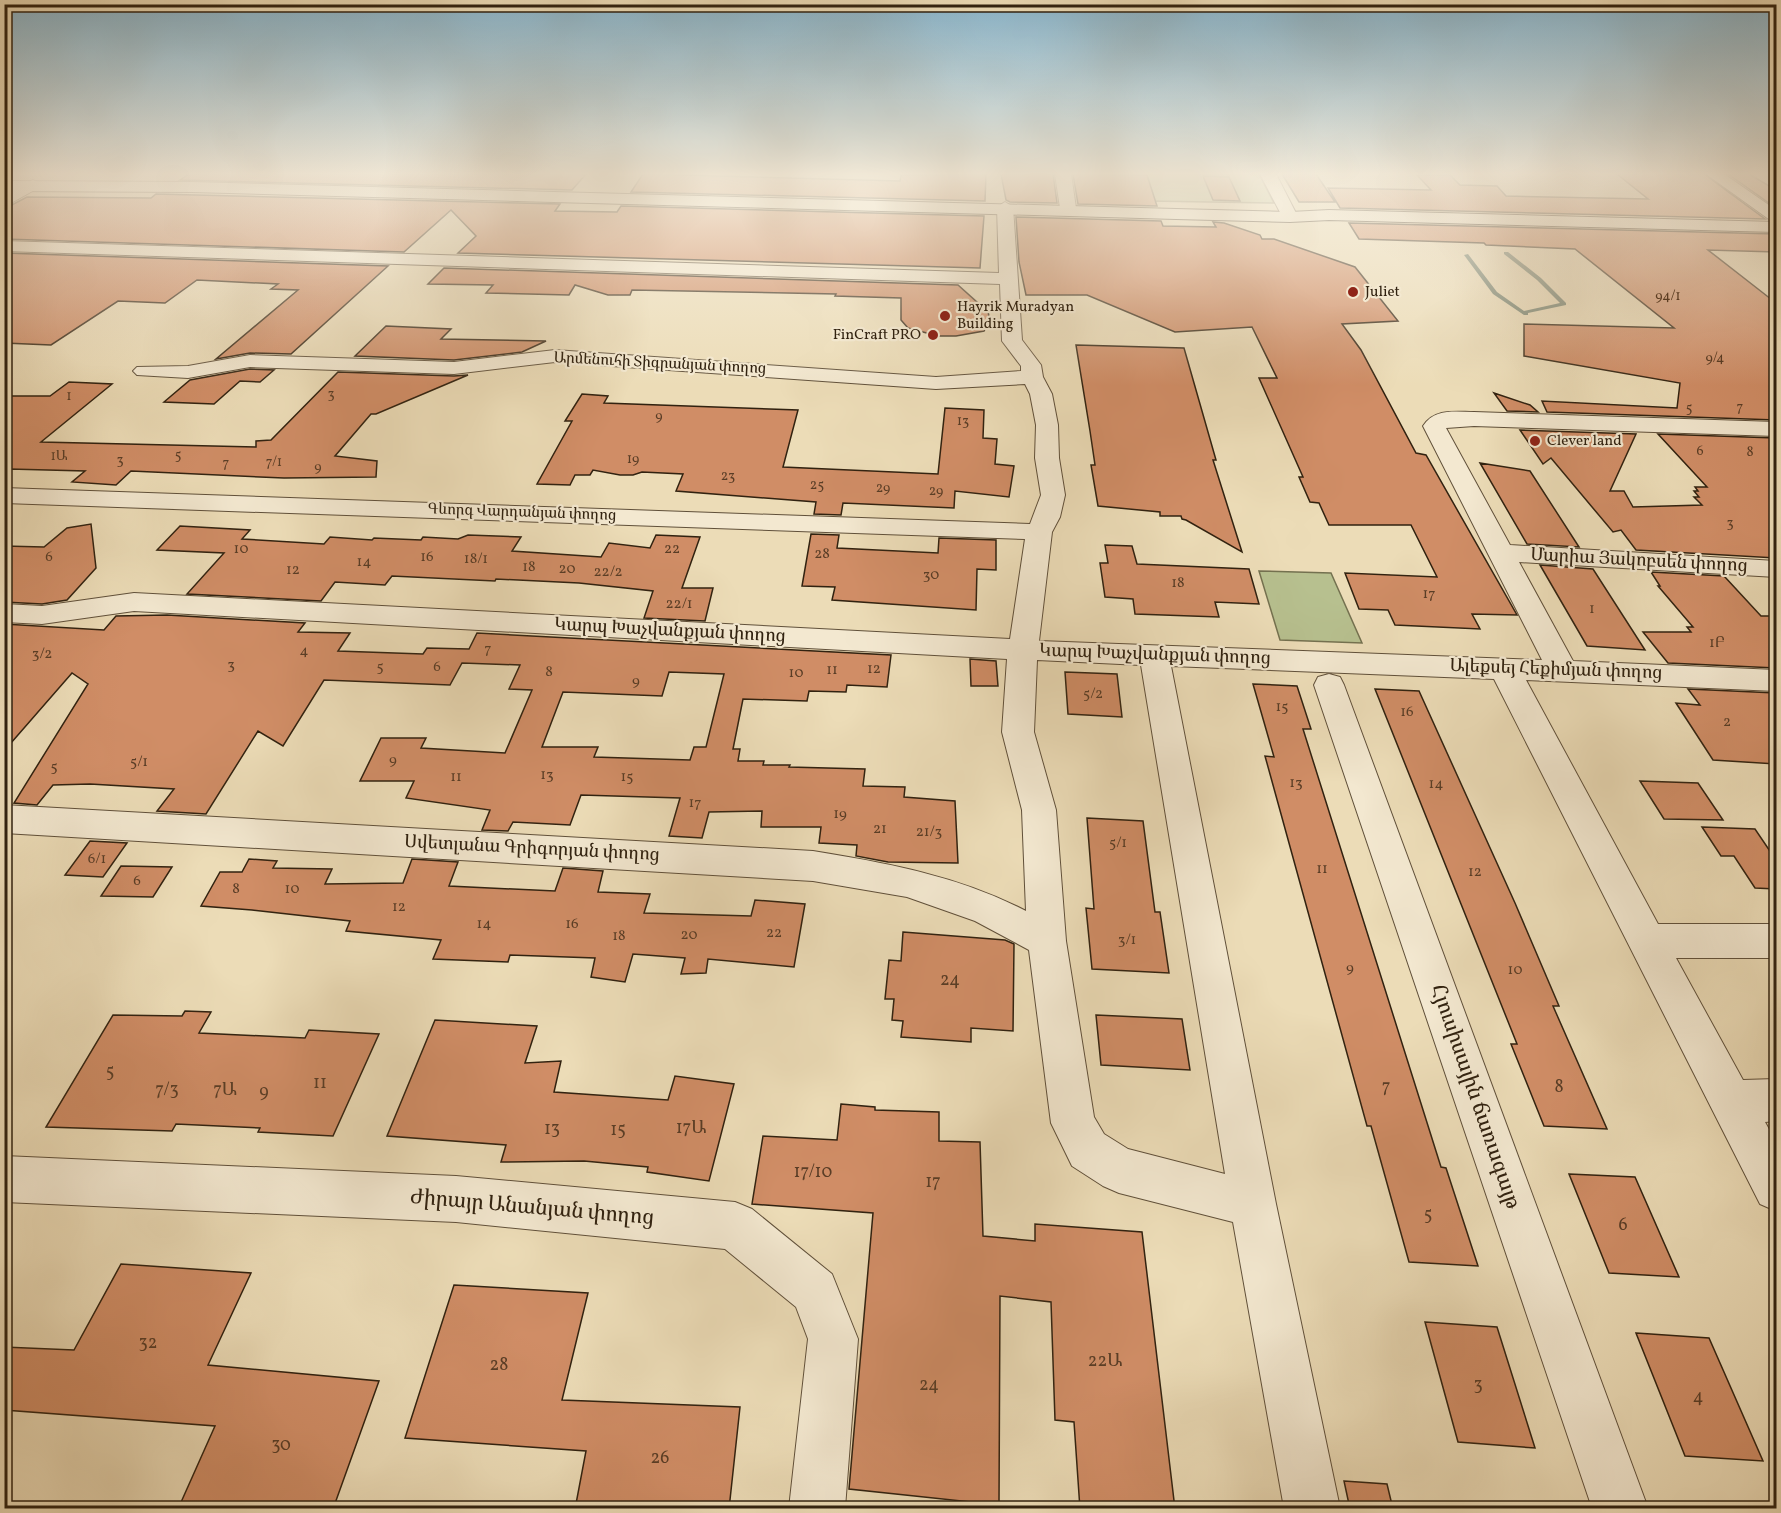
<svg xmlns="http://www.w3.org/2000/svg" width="1781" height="1513" font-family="Vollkorn,'Noto Serif Armenian',serif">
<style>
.green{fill:#b7c08f;stroke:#747150;stroke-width:1.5}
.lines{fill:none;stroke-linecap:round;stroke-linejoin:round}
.stream{fill:#707e6c;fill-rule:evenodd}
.building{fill:#d08d66;stroke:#312210;stroke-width:1.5;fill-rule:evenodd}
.street-casing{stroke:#60503a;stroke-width:2}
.secondary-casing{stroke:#312210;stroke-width:2}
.street{fill:#f3e8d0;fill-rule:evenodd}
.secondary{fill:#f3e8d0;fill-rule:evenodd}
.poi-dot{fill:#8f2418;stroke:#f3e8d0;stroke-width:2}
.labels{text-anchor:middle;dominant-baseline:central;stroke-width:4.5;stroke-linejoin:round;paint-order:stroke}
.far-number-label{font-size:14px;fill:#593d26}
.far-poi-label{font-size:15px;fill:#312210;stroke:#f3e8d0;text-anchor:start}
.far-street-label{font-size:15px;fill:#312210;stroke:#f3e8d0}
.number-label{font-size:15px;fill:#593d26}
.street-label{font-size:18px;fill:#312210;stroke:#f3e8d0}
.near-number-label{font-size:18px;fill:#593d26}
.near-street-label{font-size:21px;fill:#312210;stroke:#f3e8d0}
</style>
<rect width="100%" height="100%" fill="#ecdcb7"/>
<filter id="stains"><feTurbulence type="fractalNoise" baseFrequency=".00333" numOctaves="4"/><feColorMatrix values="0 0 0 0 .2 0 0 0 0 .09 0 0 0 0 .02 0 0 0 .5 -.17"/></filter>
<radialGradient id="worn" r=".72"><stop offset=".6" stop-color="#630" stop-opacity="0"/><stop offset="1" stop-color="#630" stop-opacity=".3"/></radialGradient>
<!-- green -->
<path class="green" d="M1079,174h180l15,29 -188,-3z
M1259,571l72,2 31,70 -82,-3z"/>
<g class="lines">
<!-- stream -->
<path class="stream" d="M1504,252h4l33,26 25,25v2l-38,8v2h-4l-31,-21 -29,-39 4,-1 29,38 27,19 36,-8 -23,-23 -33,-26z"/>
</g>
<!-- building -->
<path class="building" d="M189,174h397l-14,16 -392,-10z
M643,174l257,7 1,-6 85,-1 -1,27 -354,-9z
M1001,174h52l4,29 -47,-1 -4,-2z
M1073,174l74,1 10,31 -79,-2z
M1282,174h34l19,28h-36z
M1617,174h87l61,45 -425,-11 -12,-20 103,2 -14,-15h33l10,10 37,1 9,10 142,3z
M1728,174h21l27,16v18z
M1203,176l26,1 11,24 -27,-1z
M156,194l404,10 -5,7 62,1 4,-6 363,10 -4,52 -522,-15 18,-17 -25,-26 -47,42 -400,-13v-30l23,-12 124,1z
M1016,217l145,4 2,5 53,1 -3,-5 11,1 36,12 2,4h12l81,28 43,54 -56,3 19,26 55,103 10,2 91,160 -45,-1 8,15 -85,-4 -7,-15 -29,-1 -14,-36 92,4 -26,-52h-82l-10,-22 -9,-1 -11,-25h4l-44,-99h18l-25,-51 -77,5 -88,-37h-61l-7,-33z
M1349,223l427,11v18l-68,-2 68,53v117l-229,-8 -5,-11 135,7 3,-25 -156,-27v-32l150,4 -99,-79 -89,-4 -2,-2 -125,-4z
M4,253l384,13 -97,88 -41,-1 -34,6 82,-69 -27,-1 7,-5 -81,-4 -32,23 -47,-2 -67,44 -47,-2z
M444,268l514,17 30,27 2,8 -6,11 -28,5h-18l-30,-8 -7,-8v-22l-66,-2 1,-2 -204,-4 -2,5h-22l-33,-10 -6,10 -83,-2 7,-8 -65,-1z
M386,326l65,3 -10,10 105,2 -24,11 -68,8 -99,-4z
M1076,345l108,3 32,112h-3l29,92 -56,-32 -4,-1 -1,-3h-21v-4l-62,-6 -7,-41h4l-5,-34z
M250,369l24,1 -14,12 -20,-1 -26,23 -50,-2 26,-22z
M338,372l116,4 14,-1 -92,39h-5l-36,42 42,5 -1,16 -92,1 -153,-7 -15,14 -44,-3 13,-11 -76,-2 -5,4v-77h46l19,-14 43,2 -71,58 215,5v-6l15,-1z
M1494,393l36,12 8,7 -31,-1z
M582,394l26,2 -4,7 194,7 -15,57 155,7 7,-66 39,2 -1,28 14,1 -2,25 19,2 -5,31 -54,-6 -1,17 -111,-5 -2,12 -27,-1 2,-12 -140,-11 7,-17 -41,-2 -9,3h-13l-27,-5 -3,5h-15l-5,10 -33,-1 35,-63h-7z
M1520,430l116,4 -26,57h14l9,16 69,-2 -8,-8h5l-5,-6h4l-3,-4h12l-49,-53 118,4v120l-140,-8 -15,-20 -8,2 -62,-74 -8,6z
M1480,463l50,8 49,76 -52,-3z
M91,524l5,44 -29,32 -25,4 -38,-2v-56l40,1 23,-19z
M180,526l70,4 -8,9 82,5 6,-7 42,3 2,-2 47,2 2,-3 35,2 10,-4 53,2 -9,14 89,6 8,-14 41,5 6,-13 44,2 -18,51h31l-8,33 -61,-3 9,-27 -74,-8 -83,-4 -1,2 -103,-5 -7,9 -50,-3 -14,19 -134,-7 37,-41 -67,-3z
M811,534l28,1 -2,13 101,5 1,-15 57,2v30l-19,-1 -1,41 -144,-10 3,-13 -33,-1z
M1105,545l27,1 5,18 112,5 10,35 -44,-2 4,15 -84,-3 -2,-15 -28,-2 -5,-34h8z
M1540,565l53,4 52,81 -58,-4z
M1651,572l73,4 37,40h15v52l-108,-5 -25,-31h48l-4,-5h6l-35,-41h2z
M167,615l138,8 -7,9 52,1 -12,18 85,3 4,-6 42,1 8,-16 414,22 -4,32 -40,-2 -1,7 -37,-1 -2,10 -64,-2 -10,50h7l-2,12h26l-1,4h27l-1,2 76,2 -2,17 42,1 -1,10 51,4 3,62 -70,-1 -32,-6 1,-11 -38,-2 2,-16h-60l1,-16 -53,1 -7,26 -33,-2 11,-38 -99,-3 -11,30 -57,-3 -5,9 -26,-1 8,-20 -84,-12 8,-17h-54l21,-43h45l-5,10 84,5 27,-63 -23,-1 11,-24 -58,-2 -12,22 -126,-5 -41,66 -25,-15 -52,83 -49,-3 17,-22 -84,-5 -37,1 -16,20 -23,-2 74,-119 -16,-11 -68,78v-127l100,6 12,-14zM669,672l55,2 -18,73h-12l-4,13 -96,-3 4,-10h-56l21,-55 99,4z
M970,659l26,2 2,25h-27z
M1065,672l52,2 5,43 -54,-3z
M1253,684l44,2 14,43h-8l138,438 5,1 32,98 -69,-4 -38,-136h-4l-102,-370 9,1z
M1375,689l44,2 96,212 44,103h-6l54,123 -63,-3 -33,-82h6z
M1688,689l88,4v71l-63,-4 -37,-57 24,2z
M1640,781l58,2 25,37 -59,-1z
M1087,818l56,3 12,91h5l9,61 -77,-4 -6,-61 8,1z
M1702,827l53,2 21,31v29l-21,-1 -21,-32h-13z
M90,841l37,2 -24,34 -38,-2z
M249,859l28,2 -4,7 59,1 -7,15 78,-1 9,-24 46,3 -9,24 106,5 8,-23 40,3 -5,21 52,2 -6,19 107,3 4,-16 50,4 -11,63 -86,-8 -2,14 -25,1 4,-16 -52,-4 -8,28 -34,-5 4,-19 -85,-3 -2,7 -75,-3 8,-19 -95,-9 4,-10 -98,-11 -51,-4 19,-34h22z
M121,866l51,1 -19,30 -52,-1z
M903,932l102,8 9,4 -1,87 -42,-3v14l-70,-5 2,-16 -11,-1 2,-21h-9l4,-39 12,1z
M185,1011l26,1 -12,21 106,5 4,-8 70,4 -46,102 -75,-4 2,-4 -84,-4 -4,7 -126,-4 67,-112 69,1z
M1096,1015l86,4 8,51 -89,-5z
M435,1020l102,6 -12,37 36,-2 -7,31 114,8 7,-24 59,8 -25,97 -62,-9 1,-5 -64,-6 -83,1 5,-17 -119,-9z
M841,1104l34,3v3l64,2v29l41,1 3,94 52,5v-17l107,8 33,277h-95l-6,-87 -19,-2 -4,-118 -51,-6 -1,209 -150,-16 24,-276 -121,-9 11,-68 74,4z
M1569,1174l66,3 44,100 -70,-4z
M121,1264l130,9 -43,92 171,16 -46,128h-155l37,-83 -211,-16v-63l70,3z
M454,1285l134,8 -26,107 178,7 -11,102h-154l11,-58 -181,-13z
M1425,1322l72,5 38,121 -77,-6z
M1636,1333l73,5 54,123 -78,-5z
M1344,1481l43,3 6,25h-43z"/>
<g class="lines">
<defs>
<path id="street" d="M1055,174h16l5,34 -2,3 -6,2 -8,-5z
M1260,174h16l22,43 -2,3h-12z
M33,180l8,5 -3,3 -34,19v-12z
M1005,202l8,5 9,133 19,25 2,12 9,17 6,31 1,33 6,37 -5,22 -8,15 -13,109 503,19 -119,-234c12,-18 32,-14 51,-14l302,10v14l-302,-10 -28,2 64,117 266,16v16l-257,-15 54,99 203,9v21l-250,-11 132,244h118v34h-100l67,122 33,-1v42l-11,1 11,20v69l-16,-7 -266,-525 -323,-13 105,538 64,304h-56l-51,-286 -114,-29 -16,-7 -31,-20 -21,-43 -22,-173 -54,-29 -68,-24 -94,-16 -809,-48v-28l809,46c74,12 146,25 213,60l-4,-101 -20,-78 5,-73 -873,-48 -92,13 -38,-2v-18l38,2 92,-13 876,46 15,-100 -1021,-36v-15l1026,36 11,-29 -6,-37 1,-33 -6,-31 -5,-10 -89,5 -381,-27 -101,12 -204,-7 -62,11 -51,-3 -4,-4 4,-4 51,-1 62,-11 204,7 101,-12 381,27 85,-6v-5l-19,-25 -2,-57 -996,-33v-10l995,32 -2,-66zM1037,660l104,5 84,509 -97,-25 -24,-15 -10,-17 -28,-176 -10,-131 -22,-78z
M1329,674l11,3 4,8 304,823h-56l-278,-823 4,-8z
M4,1156l452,20 279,26 17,7 80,65 26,65 -13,169h-56l19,-169 -12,-32 -71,-58 -269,-27 -452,-20z"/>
<path id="secondary" d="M1706,174h18l52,36v12l-6,-2z
M4,181l188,1 984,27 114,3 39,-2 447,12v10l-447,-12 -39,2 -114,-3 -984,-27 -188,-1z"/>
</defs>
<!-- street casing -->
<use href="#street" class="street-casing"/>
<!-- secondary casing -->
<use href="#secondary" class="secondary-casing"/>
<!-- street -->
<use href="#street" class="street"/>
<!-- secondary -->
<use href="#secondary" class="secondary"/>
</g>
<!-- sky -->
<linearGradient id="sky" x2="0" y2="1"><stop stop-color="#89b7cf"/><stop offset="0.45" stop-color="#f6efdf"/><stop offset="1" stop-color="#f6efdf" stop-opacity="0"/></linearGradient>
<rect width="1781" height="386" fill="url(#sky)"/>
<!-- markers -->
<g class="poi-dot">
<circle cx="1353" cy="292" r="6"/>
<circle cx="945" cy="316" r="6"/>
<circle cx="933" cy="335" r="6"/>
<circle cx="1535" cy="441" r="6"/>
</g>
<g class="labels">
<!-- far-number labels -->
<g class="far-number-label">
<text x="1668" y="296">94/1</text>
<text x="1715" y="358">9/4</text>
<text x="331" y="394">3</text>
<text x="69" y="396">1</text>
<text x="1740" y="407">7</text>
<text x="1689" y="408">5</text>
<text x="659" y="416">9</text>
<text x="963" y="421">13</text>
<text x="1700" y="451">6</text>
<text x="1750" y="452">8</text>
<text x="178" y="455">5</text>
<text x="59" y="456">1Ա</text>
<text x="633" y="459">19</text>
<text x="120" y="460">3</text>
<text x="274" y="462">7/1</text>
<text x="226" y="463">7</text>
<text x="318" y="467">9</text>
<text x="728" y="476">23</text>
<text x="817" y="485">25</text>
<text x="883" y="488">29</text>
<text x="936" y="491">29</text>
<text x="1730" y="523">3</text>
</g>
<!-- far-poi labels -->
<g class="far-poi-label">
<text x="1365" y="292">Juliet</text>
<text x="957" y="307">Hayrik Muradyan<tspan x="957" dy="17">Building</tspan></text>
<text x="921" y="335" text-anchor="end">FinCraft PRO</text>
<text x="1547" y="441">Clever land</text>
</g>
<!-- far-street labels -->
<g class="far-street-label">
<text transform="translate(660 364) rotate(3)">Արմենուհի Տիգրանյան փողոց</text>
<text transform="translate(522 513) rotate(2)">Գևորգ Վարդանյան փողոց</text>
</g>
<!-- number labels -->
<g class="number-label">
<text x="241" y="549">10</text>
<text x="672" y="549">22</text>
<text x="822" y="554">28</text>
<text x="49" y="557">6</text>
<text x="427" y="557">16</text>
<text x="476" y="559">18/1</text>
<text x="364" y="562">14</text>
<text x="529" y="567">18</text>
<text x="567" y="569">20</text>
<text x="293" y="570">12</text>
<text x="608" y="572">22/2</text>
<text x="931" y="575">30</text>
<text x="1178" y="583">18</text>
<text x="1429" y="594">17</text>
<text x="679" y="604">22/1</text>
<text x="1592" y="609">1</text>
<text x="1717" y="643">1Բ</text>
<text x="488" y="649">7</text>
<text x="304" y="651">4</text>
<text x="42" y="654">3/2</text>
<text x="231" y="665">3</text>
<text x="380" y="667">5</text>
<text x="437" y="667">6</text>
<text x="874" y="669">12</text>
<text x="832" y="670">11</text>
<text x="549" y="672">8</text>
<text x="796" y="673">10</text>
<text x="636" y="681">9</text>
<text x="1093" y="694">5/2</text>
<text x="1282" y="707">15</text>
<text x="1407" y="712">16</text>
<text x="1727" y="722">2</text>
<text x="393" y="760">9</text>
<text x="139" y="762">5/1</text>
<text x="54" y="767">5</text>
<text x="547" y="775">13</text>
<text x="456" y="777">11</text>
<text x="627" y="777">15</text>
<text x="1296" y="783">13</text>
<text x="1436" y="784">14</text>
<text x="695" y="803">17</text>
<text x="840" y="814">19</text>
<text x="880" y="829">21</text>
<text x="929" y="832">21/3</text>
<text x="1118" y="843">5/1</text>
<text x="97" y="859">6/1</text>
<text x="1322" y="869">11</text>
<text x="1475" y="872">12</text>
<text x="137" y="881">6</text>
<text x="236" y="889">8</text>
<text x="292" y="889">10</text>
<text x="399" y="907">12</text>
<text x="484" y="924">14</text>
<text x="572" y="924">16</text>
<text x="774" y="933">22</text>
<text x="689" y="935">20</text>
<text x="619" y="936">18</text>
<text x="1127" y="940">3/1</text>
<text x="1350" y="968">9</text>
<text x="1515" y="970">10</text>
</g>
<!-- street labels -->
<g class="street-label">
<text transform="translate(1639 561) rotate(3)">Մարիա Յակոբսեն փողոց</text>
<text transform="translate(670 631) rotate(3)">Կարպ Խաչվանքյան փողոց</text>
<text transform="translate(1155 655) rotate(2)">Կարպ Խաչվանքյան փողոց</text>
<text transform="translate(1556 670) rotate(2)">Ալեքսեյ Հեքիմյան փողոց</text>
<text transform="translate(532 849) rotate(3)">Սվետլանա Գրիգորյան փողոց</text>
</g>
<!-- near-number labels -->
<g class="near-number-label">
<text x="950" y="980">24</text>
<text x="110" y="1072">5</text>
<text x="320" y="1083">11</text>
<text x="1386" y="1087">7</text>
<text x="1559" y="1087">8</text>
<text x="167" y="1090">7/3</text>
<text x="225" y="1090">7Ա</text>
<text x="264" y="1092">9</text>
<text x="691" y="1128">17Ա</text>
<text x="552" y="1129">13</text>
<text x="618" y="1130">15</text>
<text x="813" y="1172">17/10</text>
<text x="933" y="1182">17</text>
<text x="1428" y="1215">5</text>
<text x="1623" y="1225">6</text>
<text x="148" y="1343">32</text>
<text x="1105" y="1361">22Ա</text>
<text x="499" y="1365">28</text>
<text x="929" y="1385">24</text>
<text x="1478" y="1385">3</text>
<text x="1698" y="1397">4</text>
<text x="281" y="1445">30</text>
<text x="660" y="1458">26</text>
</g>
<!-- near-street labels -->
<g class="near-street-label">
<text transform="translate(1475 1097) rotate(71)">Հյուսիսային ճառագայթ</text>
<text transform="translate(532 1208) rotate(5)">Ժիրայր Անանյան փողոց</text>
</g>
</g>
<!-- margin -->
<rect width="1781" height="1513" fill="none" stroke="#ecdcb7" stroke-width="24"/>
<rect x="6" y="6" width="1769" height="1501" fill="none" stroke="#312210" stroke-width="3"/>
<rect x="12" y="12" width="1757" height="1489" fill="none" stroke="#312210" stroke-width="1.5"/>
<rect width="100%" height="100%" filter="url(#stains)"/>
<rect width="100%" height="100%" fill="url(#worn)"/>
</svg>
